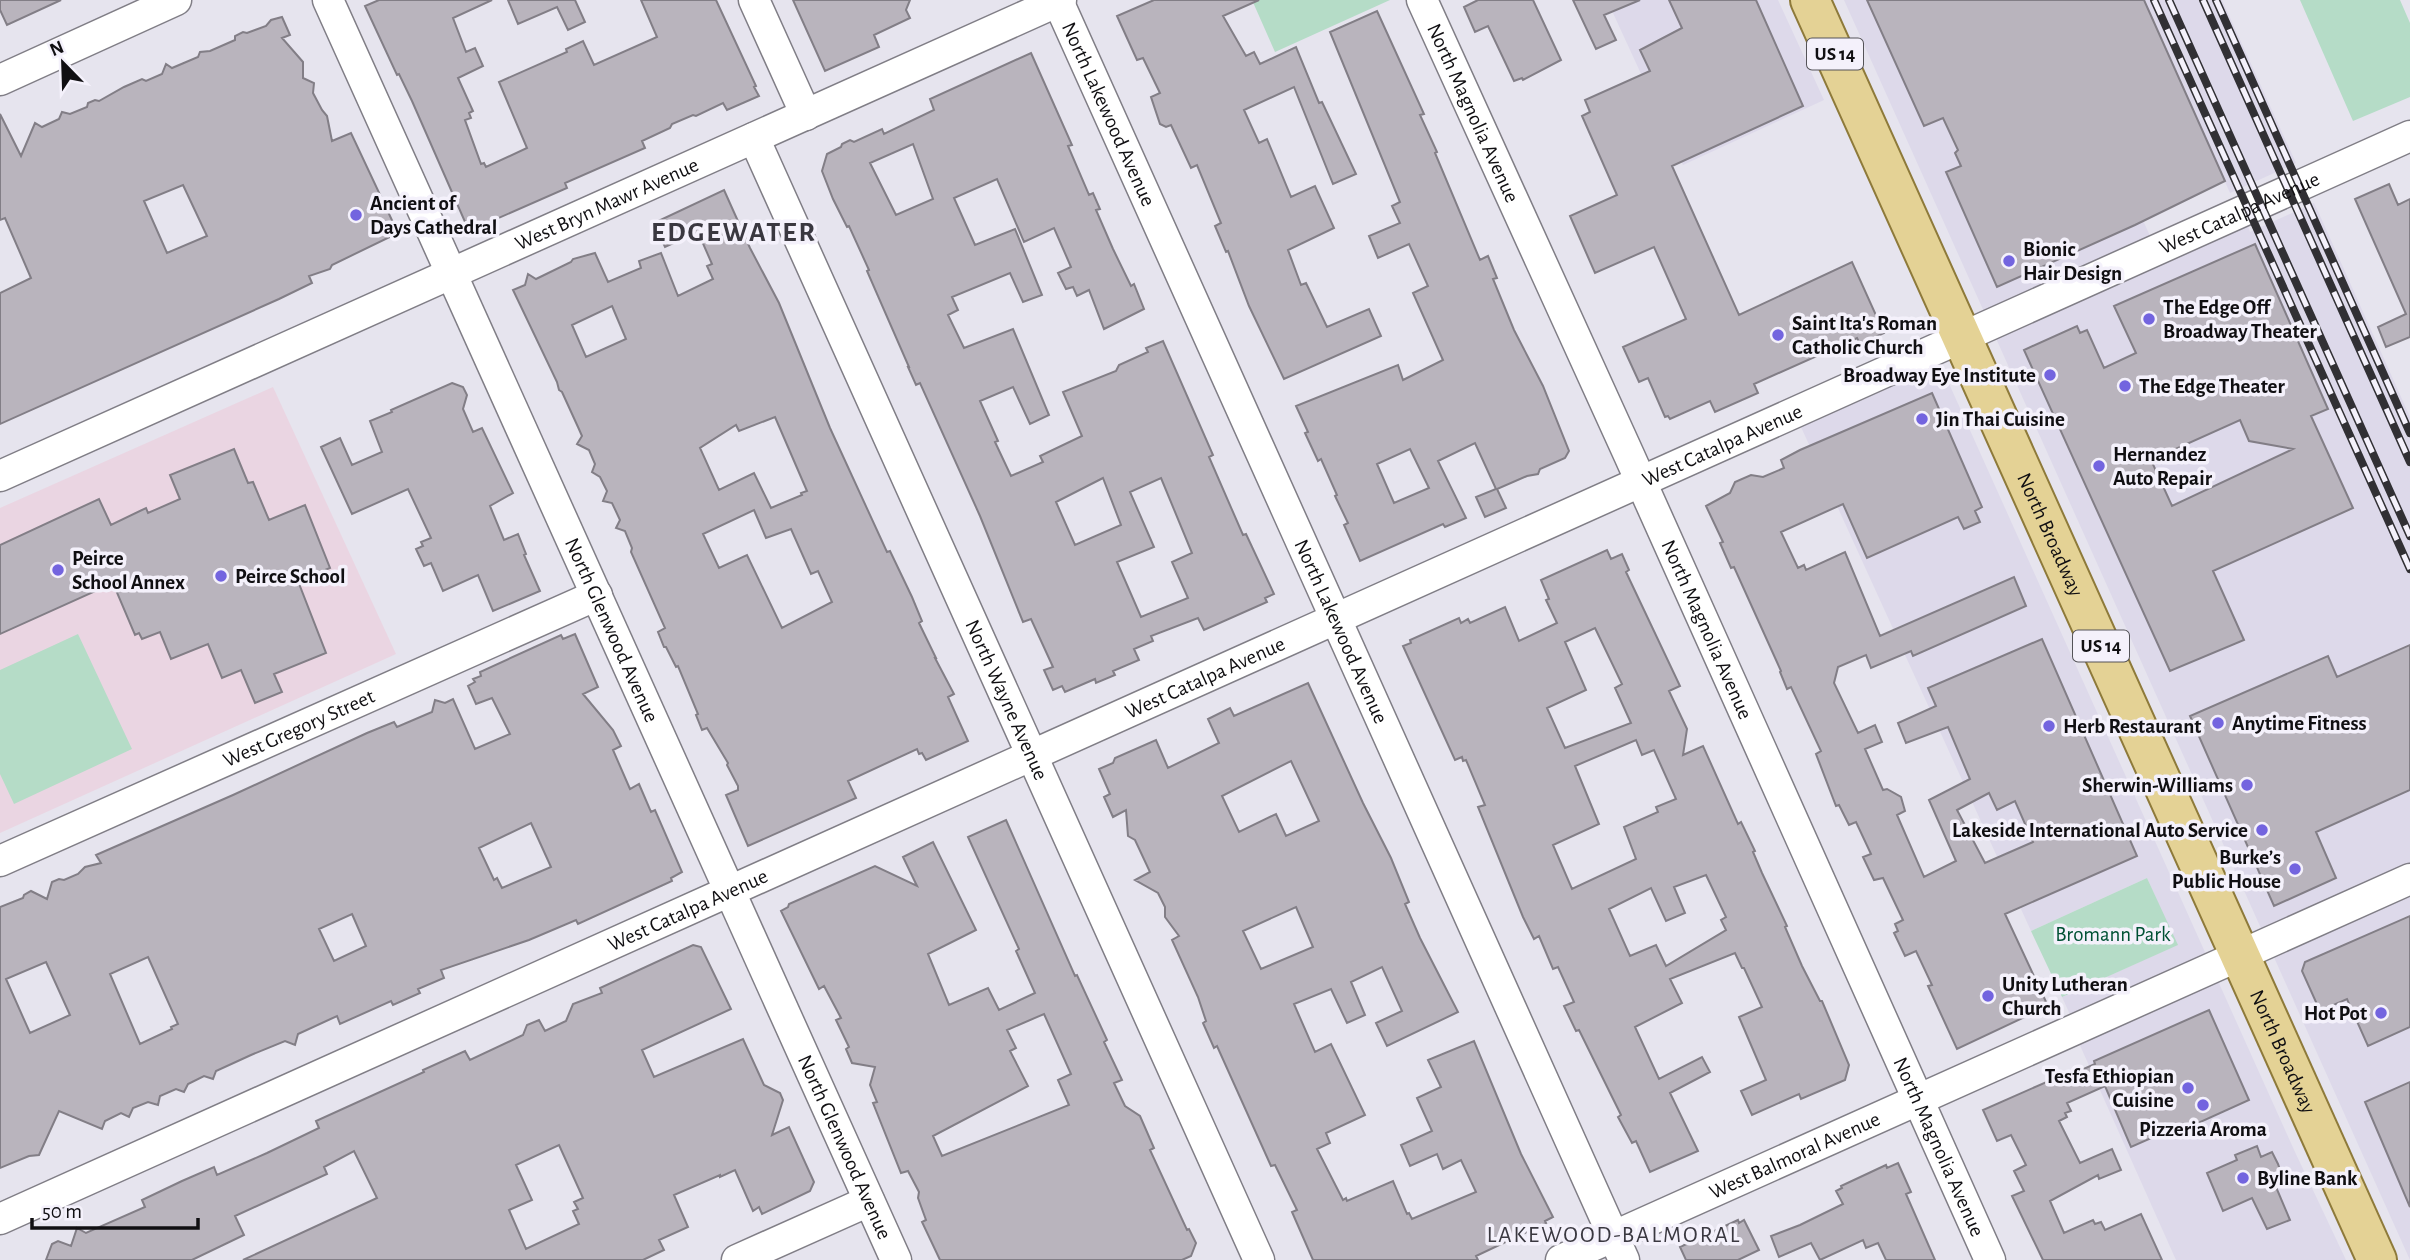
<svg xmlns="http://www.w3.org/2000/svg" width="2410" height="1260" font-family="'Alegreya Sans',sans-serif">
<style>
.built{fill:#ddd9ea}
.education{fill:#ead5e2}
.green{fill:#b5dcc7}
.building{fill:#b9b4bd;stroke:#827e86;stroke-width:2;fill-rule:evenodd}
.lines{fill:none;stroke-linecap:round;stroke-linejoin:round}
.minor-casing{stroke:#807e86;stroke-width:33}
.major-casing{stroke:#8e7a3a;stroke-width:42}
.minor{stroke:#fff;stroke-width:30}
.major{stroke:#e4d295;stroke-width:38}
.rail-casing{stroke:#313034;stroke-width:8}
.rail{stroke:#f4f1fb;stroke-width:5;stroke-dasharray:16;stroke-linecap:butt}
.poi-dot{fill:#7364df;stroke:#f4f1fb;stroke-width:2.5}
.labels{text-anchor:middle;dominant-baseline:central;stroke-width:7;stroke-linejoin:round;paint-order:stroke}
.shield{fill:#f4f1fb;stroke:#545358;stroke-width:2}
.shield-label{font-size:19px;font-weight:bold;fill:#100f12}
.street-label{font-size:21px;fill:#100f12;stroke:#f4f1fb}
.poi-label{font-size:21px;font-weight:bold;fill:#100f12;stroke:#f4f1fb;text-anchor:start}
.park-label{font-size:21px;fill:#005134;stroke:#f4f1fb}
.neighbourhood-label{font-size:23px;letter-spacing:2px;fill:#3a3840;stroke:#f4f1fb}
.district-label{font-size:28px;font-weight:bold;letter-spacing:2px;fill:#3a3840;stroke:#f4f1fb}
</style>
<rect width="100%" height="100%" fill="#e6e4ee"/>
<!-- built -->
<path class="built" d="M1607,0h171l46,100 -141,65z
M1844,0h200l115,256 86,-38 5,14 64,-29 3,6 93,208v843z
M2144,0h78l74,163 -66,30z
M1934,368l8,3 4,6 349,775 51,108h-170l-102,-228 3,-2 -15,-33 115,-52 -30,-67 -116,53 -230,-504z"/>
<!-- education -->
<path class="education" d="M273,387l123,267 -396,179v-325z"/>
<!-- green -->
<path class="green" d="M1252,0h138l-115,52z
M2300,0h100l10,23v74l-57,24z
M78,634l54,115 -118,55 -14,-30v-104z
M2147,878l31,67 -116,52 -31,-66z"/>
<!-- building -->
<path class="building" d="M0,0h61l-54,25 -7,-15z
M379,0h113l-39,18 13,34 9,-4 8,18 -25,12 15,33 -4,2 2,5 -6,2 16,44 3,-1 2,4 41,-19 -28,-66 68,-30 -1,-3 17,-8 11,24 63,-28 -16,-37h75l40,86 -2,1 5,9 -32,14 -4,-7 -27,13 -3,-1 -21,9 -2,4 -28,13 3,7 -80,35 2,5 -98,43 -57,-130 -13,-27 -2,1 -32,-69z
M508,0h67l10,22 -17,8 -11,-23 -39,17z
M793,0h117l-4,10 4,8 -36,17 5,12 -54,24z
M1154,0h105l-36,16 23,40 8,-4 6,12 36,-17 23,56 3,-1 34,72 -23,10 -39,-97 -50,23 15,33 8,-4 24,58 24,-11 19,42 -46,22 13,35 5,-2 21,44 42,-18 12,27 -97,43 -35,-73 -21,-55 -2,1 -11,-26 6,-3 -24,-58 -6,3 -20,-43 -5,2 -6,-3 -9,-27 9,-4 -17,-35 -6,2 -20,-44z
M1478,0h55l28,60 -38,20 -1,-2 -8,3 -26,-55 -13,6 -11,-25z
M1573,0h67l-36,15 12,25 -20,9z
M1669,0h87l47,106 -131,60 67,149 113,-53 32,71 -24,11 -3,-6 -103,46 4,9 -43,19 -5,-11 -40,18 -2,-3 -3,1 -17,-39 -9,4 -16,-35 63,-28 -32,-72 -59,26 -25,-57 47,-21 -35,-79 8,-4 -5,-12 65,-29 -10,-21 42,-22z
M1867,0h277l81,181 -90,44 -138,62 -51,-115 15,-6 -6,-13 3,-3 -15,-32 -19,8z
M1377,11l47,103 -4,1 17,37 -2,1 45,107 8,-4 9,22 -4,1 21,51 29,56 26,65 -4,7 -25,11 -2,5 -11,2 -30,13 9,19 -21,9 -9,-20 20,-8 -21,-46 -37,18 28,57 -21,9 -2,-3 -83,37 -16,-36 4,-2 -13,-27 2,-1 -16,-36 -3,2 -13,-28 3,-1 -12,-26 102,-41 5,15 40,-20 -30,-67 15,-7 -19,-42 -31,14 -9,-22 31,-13 -8,-17 8,-4 -70,-170zM1410,449l19,39 -35,15 -17,-39z
M282,17l8,18 -8,3 21,24v16l11,5 -1,10 9,17 5,6 5,25 19,-8 47,100 -66,32 -2,4 -21,7 3,7 -33,16 -279,125v-131l31,-15 -26,-60 -5,2v-106l21,42 14,-33 7,4 17,-8 3,-7 8,2 17,-7 1,-4 7,-3 4,1 25,-14 18,-8 4,2 16,-7 4,-10 6,4 26,-11 2,-5 10,-1 25,-11v-4l8,-4 4,1 19,-7 5,-6zM183,185l24,51 -40,17 -23,-52z
M1031,53l41,92 -4,1 21,49 4,-2 7,16 -4,1 17,39 18,37 3,-2 10,25 -40,20 -15,-39 -12,6 -4,-9 -7,2 -8,-16 13,-6 -17,-39 -30,14 -27,-63 -43,19 21,47 40,-16 27,66 -19,7 -13,-29 -58,24 6,13 -10,5 16,33 49,-19 36,86 -19,9 -17,-37 -33,14 18,40 -3,1 16,34 32,-14 -3,-6 42,-20 -19,-44 53,-21 3,-6 29,-13 -2,-4 17,-7 50,114 -4,2 34,78 3,-1 28,60 -9,4 2,4 -63,28 -6,-12 -47,18 2,5 -19,8 5,11 -26,11 2,4 -19,8 -1,-4 -30,13 -3,-6 -9,4 -9,-20 9,-3 -22,-48 -8,3 -43,-106 -60,-133 -4,2 -8,-18h1l-42,-96 2,-1 -20,-44 -2,1 -14,-28 -11,-28 5,-17 14,-7 1,-3 8,-4 4,2 28,-13 2,5 50,-24 -4,-11zM913,144l20,55 -37,16 -26,-52zM1103,478l18,47 -46,20 -19,-43zM1161,478l31,75 -20,9 16,36 -47,19 -24,-55 37,-15 -24,-55z
M2389,184l9,21 12,-6v138l-24,10 -8,-20 28,-13 -51,-115z
M724,190l26,58 29,55 51,125 57,124 3,-1 22,46 10,24 -3,2 17,35h-1l19,36 -6,3 20,44 -42,19 -4,-7 -3,1 -2,-5 -69,32 8,17 -108,48 -22,-51 12,-5v-4l-11,-21 1,-2 -21,-35 -5,2 -6,-15 2,-1 -20,-48 -2,1 -10,-20h-2l-6,-15 7,-4 -34,-76 1,-4 -7,-17 -9,-3 4,-8 -8,-17 -9,-2 4,-10 -7,-14 -8,-5 3,-8 -6,-14 -12,-6 5,-8 -4,-9 -16,-35 -3,-2 -2,-8 -44,-92 12,-5 3,-11 8,5 35,-17 2,-3 22,-6 13,29 33,-14 -2,-7 22,-8 17,43 35,-17 -6,-13 5,-2 -14,-32 -33,15 -11,-24zM612,306l14,33 -40,18 -14,-32zM775,417l32,74 -6,2 1,2 -31,13 -17,-35 -35,17 -19,-42 36,-23 3,6zM754,510l12,28 25,-9 20,45 7,-3 14,31 -50,26 -35,-73 -28,13 -16,-34z
M2255,244l73,165 -17,7 42,92 -140,63 31,69 -74,31 -146,-321 53,-24 3,7 7,-3 17,38 32,-15 -22,-47zM2240,420l9,21 44,8 -121,57 -21,-46z
M452,383l11,4 4,8 -4,14 10,23 9,-4 31,65 -23,13 14,34 14,-6 8,20 -2,1 16,36 -47,20 -15,-36 -35,16 -12,-28 -7,3 -8,-17 7,-3 -2,-4 10,-4 -23,-49 -56,25 -31,-67 19,-9 12,27 30,-13 -12,-31 22,-9 -1,-2z
M1932,393l50,114 -7,4 5,11 -16,7 -6,-12 -91,41 -24,-54 -62,28 17,36 6,-3 2,5 39,-18 35,84 134,-59 12,29 -113,50 -2,-5 -40,17 -5,-13 -28,12 -4,16 24,50 17,-8 7,17 -17,7 18,41 4,-1 14,8 4,14 -8,4 27,62 32,-16 -27,-61 41,-21 -22,-52 -42,16 -8,-20 38,-17 -8,-18 114,-49 95,217 -132,58 43,92 -91,43 -29,-63 4,-1 -16,-34 -11,5 -11,-23 4,-2 -3,-7 8,-4 -20,-42 -9,2 -11,-23 8,-3 -15,-32 -7,3 -10,-20 -3,1 -20,-52 5,-3 -30,-64 -4,2 -7,-17 1,-1 -47,-104 -3,1 -11,-25 3,-1 -17,-36 24,-13 5,-11 16,-7 12,2 21,-9 -3,-8 19,-10zM1989,793l8,17 18,-9 18,41 -48,21 -28,-53z
M234,449l14,34 5,-1 16,38 36,-15 25,63 -32,13 28,72 -52,21 8,18 -27,11 -14,-33 -19,8 -14,-34 -37,15 -11,-27 -18,7 -3,-6 -4,2 -22,-52 -113,51v-89l99,-46 12,26 35,-17 2,5 32,-14 -10,-24z
M1607,550l4,9 11,-5 7,16 -3,2 54,114 -11,5 18,38 -4,26 20,-9 35,78 3,-2 14,29 -2,1 9,21 25,53 -2,1 17,39 18,35h2l27,64 -4,15 -44,19 -2,-5 -47,21 -11,-24 25,-11 -27,-63 23,-10 -18,-39h-2l-7,-15 -65,26 12,24 -47,24 24,52 43,-22 8,15 -40,21 28,58 -48,21 -14,-31 -4,2 -14,-26 3,-2 -42,-85 -3,1 -12,-25 10,-4 -16,-35 -5,2 -14,-33 -5,3 -11,-22 -45,-110 7,-2 -19,-45 -3,1 -1,-4 -7,3 -52,-114 8,-3 -1,-3 49,-22 2,5 7,-4 2,4 35,-16 14,34 38,-18 -11,-23 3,-1 -8,-19zM1595,628l27,56 -7,4 16,35 -66,25 -18,-40 39,-18 -21,-48zM1636,740l6,15 12,-5 22,49 -20,8 2,5 -34,15 12,32 -64,30 -19,-44 46,-21 -24,-58zM1706,875l20,42 -5,3 5,10 -60,36 -10,-21 -26,11 -21,-47 42,-21 15,33 19,-8 -11,-26z
M575,634l23,53 -15,7 30,36 8,16 -8,4 17,39 9,-5 12,28 4,-2 27,62 -11,6 1,3 -94,43 -2,-4 -47,20 -88,30 3,8 -26,11 2,4 -27,12 -2,-4 -51,23 -3,-8 -39,18 -3,11 -10,-4 -34,14 -35,16 -3,8 -9,-3 -16,8 -4,8 -8,-3 -16,7 -2,9 -10,-3 -15,6 -4,9 -8,-4 -16,8 -3,8 -43,-18 -20,44 -10,1 -29,12v-261l23,-9 1,-3 7,-4 16,8 5,-17 7,-3 5,1 14,-6 7,-7 16,-4 -5,-8 137,-60 134,-62 27,-11 3,5 35,-15 3,-12 10,3 8,-4 22,50 35,-15 -18,-36 -16,6 -8,-18 7,-4 -2,-3 8,-3 -1,-4 81,-37 2,4zM531,823l20,44 -49,21 -5,-10 -3,2 -15,-32zM352,914l14,32 -32,15 -15,-32zM148,957l30,67 -7,3 1,2 -32,15 -30,-70zM46,962l24,53 -40,18 -24,-54z
M2410,645v145l-94,42 20,46 -62,28 -84,-190 138,-60 9,21z
M1308,683l55,120 28,55 18,44 -4,2 15,34 38,74 -71,34 -11,-23 26,-12 -20,-44 -31,15 14,33 -18,8 -16,-34 -37,15 21,48 16,-8 34,71 -39,18 4,10 -13,6 26,51 3,-2 1,3 46,-20 14,33 2,-1 3,6 64,-27 -15,-32 -18,9 -6,-15 -27,12 -9,-21 31,-14 -15,-33 24,-11 -13,-27 46,-19 47,113 32,63 -8,4 1,2 -70,33 2,4h-165l-21,-48 5,-2 -22,-45 -4,1 -54,-120 -3,2 -11,-25 3,-2 -8,-24 -26,-57 7,-4 -14,-19v-10l-7,-14 -23,-13 15,-8 -15,-32 -7,-4 -2,-26 -13,7 -9,-20 6,-3 -11,-25 14,-6 2,-5 41,-18 12,28 51,-25 -11,-24 22,-11 4,8zM1291,761l28,60 -33,15 -10,-22 -37,18 -17,-36zM1296,907l17,40 -52,22 -18,-38z
M1006,820l69,156 2,-1 30,65 -3,2 18,38 -8,3 11,23 15,10 14,32 -4,2 37,80 2,-1 7,14 -5,13 -9,4h-242l-18,-38 4,-2 -8,-22 1,-6 -11,-21 -7,2 -28,-70 4,-1 -7,-17 5,-18 -23,-4 -6,-14 3,-2 -13,-27 5,-2 -17,-32 -5,3 -38,-78 7,-4 1,-3 86,-38 42,20 -14,-29 30,-15 43,88 -48,24 21,51 39,-17 11,22 36,-17 -19,-42 3,-2 -51,-112zM1044,1014l27,60 -13,6 11,25 -127,51 -9,-20 95,-50 -18,-35 6,-3 -9,-18z
M2410,916v111l-42,19 -21,-47 -27,12 -18,-40 3,-9z
M693,945l8,2 30,62 -89,41 12,27 89,-38 21,46 16,8 3,7 -11,35 17,-8 25,55 -4,9 -48,23 -3,-7 -6,4 -18,-41 -15,7v-2l-46,20 14,32 -29,13 5,10 -21,10h-400l134,-62 -23,-47 -30,16 3,7 -92,42 9,19 -52,25h-146l6,-16 6,-3 13,5 6,-18 9,5 59,-26 -3,-7 40,-19 32,-14 3,8 50,-22 52,-25 -3,-7 108,-49 -1,-2 42,-19 5,9 53,-25 4,-10 12,-5 6,11 21,-10 7,-17 29,-11 -2,-5zM559,1145l24,53 -9,4 4,7 -5,2 6,13 -53,25 -17,-39 23,-10 -16,-35z
M2209,1010l40,90 -64,29 -2,-5 -52,23 -26,-61 -38,17 4,8 -6,2 2,4 -8,4 21,42 32,-14 9,21 -22,9 -1,-4 -48,26 14,32 29,-13 2,4 6,-2 4,8 36,-16 21,46h-119l-31,-64 12,-5 -10,-20 12,-6 -15,-30 -14,6 -14,-31 68,-30 1,3 43,-19 -1,-3z
M2410,1082v125l-45,-105z
M2257,1146l4,11 11,-5 6,12 4,12 -9,4 17,40 -23,9 -15,-31 -29,13 -16,-38 30,-13 -2,-5z
M1898,1163l13,29 -5,2 29,66h-49l-8,-17 -12,5 -3,-8 -43,20 -9,-17 -32,14 -8,-21 29,-11 43,-21 -7,-13 6,-3 -1,-2 45,-21 1,3z
M1738,1220l1,3 5,-3 15,30 -21,10h-52l-6,-13z"/>
<g class="lines">
<defs>
<g id="minor">
<path id="s1" d="M328,0l568,1260"/>
<path d="M754,0l52,115"/>
<path id="s2" d="M1422,0l207,455 361,805"/>
<path id="s3" d="M1058,1l566,1259"/>
<path d="M0,80l176,-80"/>
<path id="s4" d="M754,138l505,1122"/>
<path id="s5" d="M0,476l1061,-476"/>
<path id="s6" d="M0,861l597,-266"/>
<path id="s7" d="M0,1219l2410,-1083"/>
<path d="M737,1260l132,-59"/>
<path id="s8" d="M1561,1260l849,-381"/>
</g>
<g id="major">
<path id="s9" d="M1810,0l567,1260"/>
</g>
</defs>
<!-- minor casing -->
<use href="#minor" class="minor-casing"/>
<!-- major casing -->
<use href="#major" class="major-casing"/>
<!-- minor -->
<use href="#minor" class="minor"/>
<!-- major -->
<use href="#major" class="major"/>
<defs>
<path id="rail" d="M2154,0l256,569
M2169,0l241,536
M2203,0l207,462
M2216,0l194,433"/>
</defs>
<!-- rail casing -->
<use href="#rail" class="rail-casing"/>
<!-- rail -->
<use href="#rail" class="rail"/>
</g>
<!-- markers -->
<g class="poi-dot">
<circle cx="356" cy="215" r="7"/>
<circle cx="2009" cy="261" r="7"/>
<circle cx="2149" cy="319" r="7"/>
<circle cx="1778" cy="335" r="7"/>
<circle cx="2050" cy="375" r="7"/>
<circle cx="2125" cy="386" r="7"/>
<circle cx="1922" cy="419" r="7"/>
<circle cx="2099" cy="466" r="7"/>
<circle cx="58" cy="570" r="7"/>
<circle cx="221" cy="576" r="7"/>
<circle cx="2218" cy="723" r="7"/>
<circle cx="2049" cy="726" r="7"/>
<circle cx="2247" cy="785" r="7"/>
<circle cx="2262" cy="830" r="7"/>
<circle cx="2295" cy="869" r="7"/>
<circle cx="1988" cy="996" r="7"/>
<circle cx="2381" cy="1013" r="7"/>
<circle cx="2188" cy="1088" r="7"/>
<circle cx="2203" cy="1105" r="7"/>
<circle cx="2243" cy="1178" r="7"/>
</g>
<g class="labels">
<!-- shield labels -->
<g class="shield">
<rect x="1807" y="38.5" width="56" height="31" rx="5"/>
<rect x="2073" y="630.5" width="56" height="31" rx="5"/>
</g>
<g class="shield-label">
<text x="1835" y="54">US 14</text>
<text x="2101" y="646">US 14</text>
</g>
<!-- street labels -->
<g class="street-label">
<text stroke="none"><textPath href="#s2" startOffset="124">North Magnolia Avenue</textPath></text>
<text stroke="none"><textPath href="#s3" startOffset="124">North Lakewood Avenue</textPath></text>
<text stroke="none"><textPath href="#s5" startOffset="665">West Bryn Mawr Avenue</textPath></text>
<text stroke="none"><textPath href="#s7" startOffset="2455">West Catalpa Avenue</textPath></text>
<text stroke="none"><textPath href="#s7" startOffset="1888">West Catalpa Avenue</textPath></text>
<text stroke="none"><textPath href="#s9" startOffset="586">North Broadway</textPath></text>
<text stroke="none"><textPath href="#s2" startOffset="691">North Magnolia Avenue</textPath></text>
<text stroke="none"><textPath href="#s1" startOffset="691">North Glenwood Avenue</textPath></text>
<text stroke="none"><textPath href="#s3" startOffset="691">North Lakewood Avenue</textPath></text>
<text stroke="none"><textPath href="#s7" startOffset="1321">West Catalpa Avenue</textPath></text>
<text stroke="none"><textPath href="#s4" startOffset="616">North Wayne Avenue</textPath></text>
<text stroke="none"><textPath href="#s6" startOffset="327">West Gregory Street</textPath></text>
<text stroke="none"><textPath href="#s7" startOffset="754">West Catalpa Avenue</textPath></text>
<text stroke="none"><textPath href="#s9" startOffset="1153">North Broadway</textPath></text>
<text stroke="none"><textPath href="#s1" startOffset="1258">North Glenwood Avenue</textPath></text>
<text stroke="none"><textPath href="#s2" startOffset="1258">North Magnolia Avenue</textPath></text>
<text stroke="none"><textPath href="#s8" startOffset="256">West Balmoral Avenue</textPath></text>
</g>
<!-- poi labels -->
<g class="poi-label">
<text x="370" y="203">Ancient of<tspan x="370" dy="24">Days Cathedral</tspan></text>
<text x="2023" y="249">Bionic<tspan x="2023" dy="24">Hair Design</tspan></text>
<text x="2163" y="307">The Edge Off<tspan x="2163" dy="24">Broadway Theater</tspan></text>
<text x="1792" y="323">Saint Ita's Roman<tspan x="1792" dy="24">Catholic Church</tspan></text>
<text x="2036" y="375" text-anchor="end">Broadway Eye Institute</text>
<text x="2139" y="386">The Edge Theater</text>
<text x="1936" y="419">Jin Thai Cuisine</text>
<text x="2113" y="454">Hernandez<tspan x="2113" dy="24">Auto Repair</tspan></text>
<text x="72" y="558">Peirce<tspan x="72" dy="24">School Annex</tspan></text>
<text x="235" y="576">Peirce School</text>
<text x="2232" y="723">Anytime Fitness</text>
<text x="2063" y="726">Herb Restaurant</text>
<text x="2233" y="785" text-anchor="end">Sherwin-Williams</text>
<text x="2248" y="830" text-anchor="end">Lakeside International Auto Service</text>
<text x="2281" y="857" text-anchor="end">Burke’s<tspan x="2281" dy="24">Public House</tspan></text>
<text x="2002" y="984">Unity Lutheran<tspan x="2002" dy="24">Church</tspan></text>
<text x="2367" y="1013" text-anchor="end">Hot Pot</text>
<text x="2174" y="1076" text-anchor="end">Tesfa Ethiopian<tspan x="2174" dy="24">Cuisine</tspan></text>
<text x="2203" y="1129" text-anchor="middle">Pizzeria Aroma</text>
<text x="2257" y="1178">Byline Bank</text>
</g>
<!-- park labels -->
<g class="park-label">
<text x="2113" y="934">Bromann Park</text>
</g>
<!-- neighbourhood labels -->
<g class="neighbourhood-label">
<text x="1614" y="1235">LAKEWOOD-BALMORAL</text>
</g>
<!-- district labels -->
<g class="district-label">
<text x="734" y="233">EDGEWATER</text>
</g>
</g>
<!-- north arrow -->
<g transform="translate(63 63) rotate(337)" stroke="#f4f1fb" stroke-width="5" paint-order="stroke">
<path d="M0-5L12 26L0 18L-12 26Z" fill="#100f12"/>
<text y="-10" font-size="19" font-weight="bold" text-anchor="middle" fill="#100f12">N</text>
</g>
<!-- scale -->
<path d="M32 1218v10h166v-10" fill="none" stroke="#100f12" stroke-width="3.5"/>
<text x="42" y="1218" font-size="21" fill="#100f12" stroke="#f4f1fb" stroke-width="5" paint-order="stroke">50 m</text>
</svg>
